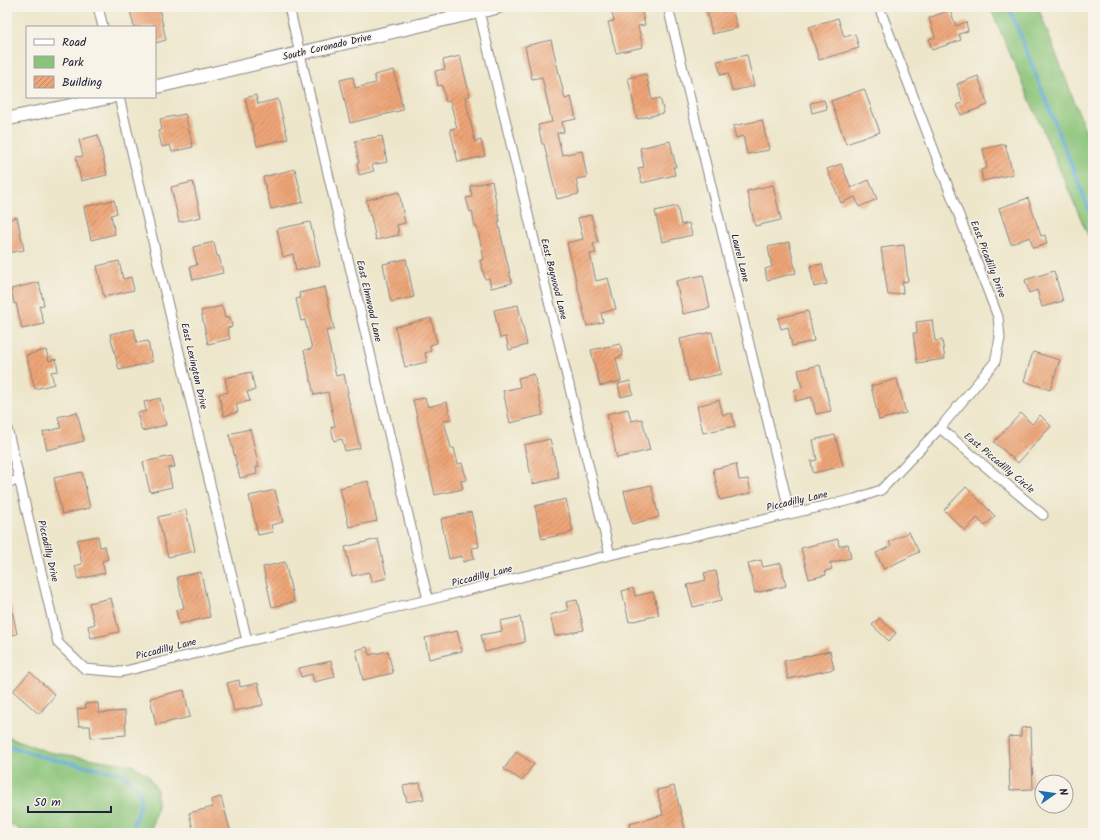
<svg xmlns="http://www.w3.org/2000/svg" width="1100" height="840" font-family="Kalam,sans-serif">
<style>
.green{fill:#8ac479;stroke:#56735a}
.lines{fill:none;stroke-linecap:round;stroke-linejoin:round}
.stream{stroke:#5fa9d7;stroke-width:3.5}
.building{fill:url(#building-hatch)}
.street-casing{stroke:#888482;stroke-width:11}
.secondary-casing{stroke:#888482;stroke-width:15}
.street{stroke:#fff;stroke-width:9}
.secondary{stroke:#fff;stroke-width:13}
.labels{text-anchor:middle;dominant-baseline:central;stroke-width:3;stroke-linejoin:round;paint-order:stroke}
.street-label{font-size:10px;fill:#22223b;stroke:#f7f3e8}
</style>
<defs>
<pattern id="building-hatch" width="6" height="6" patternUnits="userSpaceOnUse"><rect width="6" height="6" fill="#eea577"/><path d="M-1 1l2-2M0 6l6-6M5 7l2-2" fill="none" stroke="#c08663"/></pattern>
</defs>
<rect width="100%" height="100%" fill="#f7f3e8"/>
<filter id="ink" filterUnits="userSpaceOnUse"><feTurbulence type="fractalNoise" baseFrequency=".025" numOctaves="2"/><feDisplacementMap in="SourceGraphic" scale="8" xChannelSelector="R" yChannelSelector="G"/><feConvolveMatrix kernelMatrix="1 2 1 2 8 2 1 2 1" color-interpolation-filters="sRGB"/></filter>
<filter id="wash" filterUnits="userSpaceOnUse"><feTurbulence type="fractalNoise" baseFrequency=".012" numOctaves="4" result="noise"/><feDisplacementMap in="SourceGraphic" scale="16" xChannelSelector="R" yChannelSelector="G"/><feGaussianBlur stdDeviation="0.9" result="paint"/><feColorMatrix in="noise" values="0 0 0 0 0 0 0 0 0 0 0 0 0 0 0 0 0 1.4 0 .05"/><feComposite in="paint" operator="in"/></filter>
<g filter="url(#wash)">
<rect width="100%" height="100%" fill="#ede6ca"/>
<!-- green -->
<path class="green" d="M990,7h48l55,143v97z
M7,736l41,16 85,13 15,10 9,15v17l-7,26h-125l-18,-11z"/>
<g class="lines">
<!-- stream -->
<path class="stream" d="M1009,7l84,212
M7,745l32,11 84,18c8,6 17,14 18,25 0,5 -8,28 -10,34"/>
</g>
<g id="blocks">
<!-- building -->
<path class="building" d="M129,7h30l7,33 -11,3v-16h-21z
M618,7h23l4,18 -7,1 5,21 -27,6 -8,-31 6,-1 -3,-12z
M706,7h26l5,21 -25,6z
M950,10l6,16 10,-4 2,9 -9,3 2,6 -29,10 -3,-11 6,-2 -6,-19z
M838,18l6,19 11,-3 4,14 -40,12 -10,-33z
M551,40l14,59 6,-2 5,22 -14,3 2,10 -7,1 5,22 20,-4 5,26 -11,2 3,15 -22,5 -13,-55h-2l-4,-19 14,-3 -10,-45 -10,2 -7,-33z
M747,55l7,31 -22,5 -4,-18 -7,2 -4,-14z
M460,56l10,40 -5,1 10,45 6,-2 4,16 -27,6 -8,-33 7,-1 -7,-27 -4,1 -4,-17 -4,1 -3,-15 10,-2 -2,-9z
M394,70l9,40 -53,13 -10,-43 13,-3 2,11 21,-5 -2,-8z
M646,74l6,26 8,-2 4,15 -27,6 -9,-41z
M978,76l10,29 -27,10 -4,-10 6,-2 -6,-19z
M864,89l16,43 -34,12 -15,-43z
M256,95l2,9 20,-5 10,40 -31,7 -12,-48z
M824,100l3,9 -15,4 -2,-10z
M185,114l8,33 -21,5 -2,-7 -8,2 -4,-16 4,-1 -2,-11z
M762,120l7,30 -22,4 -4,-18 -7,2 -3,-12z
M98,135l9,40 -26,6 -5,-24 7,-1 -4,-16z
M382,136l5,26 -15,3 2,6 -15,4 -2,-12h2l-4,-22z
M670,141l6,26h-3l2,8 -33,8 -4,-15 6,-1 -4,-19z
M1005,144l8,30 -30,7 -2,-11 6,-2 -4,-19z
M841,164l10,24 18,-8 8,19 -18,8 -4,-10 -14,6 -14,-34z
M295,169l8,33 -32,7 -8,-32z
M492,181l8,41h-2l14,61 -21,5 -2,-10 -4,1 -5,-19 4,-1 -7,-32h-2l-3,-16 -2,1 -4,-14 6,-1 -2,-11z
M193,182l8,35 -22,5 -8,-35z
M773,185l8,35 -26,6 -8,-35z
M399,192l6,31 -8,2 2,10 -23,5 -5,-24h-1l-4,-16z
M1028,198l13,38 4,-1 2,9 -14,4 -3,-11 -19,7 -12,-36z
M114,200l3,13 -6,2 4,19 -24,6 -7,-33z
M677,206l4,19 8,-2 3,12 -30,7 -7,-31z
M591,215l7,27 -5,2 3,9 -6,1 6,27 12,-3 8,31 -15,4 2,9 -16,4 -20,-83 16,-4 -5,-21z
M17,217l7,33 -17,3v-33z
M310,222l10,43 -24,6 -3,-17 -10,3 -6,-28z
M214,242l3,14h2l4,17 -30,7 -3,-13 7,-2 -4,-18z
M789,242l7,31 -29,7 -2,-11 7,-2 -4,-20z
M904,245l4,36 -6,1 1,11 -15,2 -7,-47z
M406,259l8,38 -23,5 -8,-38z
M119,261l4,18 8,-2 3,13 -30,7 -7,-31z
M822,264l5,20 -13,3 -4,-21z
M1054,271l9,30 -21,6 -5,-17 -8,3 -4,-13z
M703,275l7,33 -27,6 -7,-33z
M39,282l5,23 -5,1 5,18 -22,5 -6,-26 -2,1 -3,-15z
M325,287l9,42 -8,2 10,45 8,-2 4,19h-1l13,55 -15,3 -3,-12 -8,2 -3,-14 4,-1 -7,-34 -14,3 -10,-45 8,-1 -7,-29 -4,1 -5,-22 4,-1 -1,-5z
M518,305l9,40 -18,5 -3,-13 -6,1 -6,-28z
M222,306l3,12 5,-1 2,10 -5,1 3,11 -22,5 -7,-33z
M808,311l6,30 -22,5 -4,-19 -7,2 -3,-11z
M431,318l6,25 -7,2 1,6 -6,2 2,9 -22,5 -10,-40z
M932,320l3,21 7,-1 3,19 -28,4 -4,-30h4l-1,-11z
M134,329l3,14 11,-2 4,21 -33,8 -9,-36z
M712,332l9,42 -32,7 -9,-42z
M620,344l3,12 -7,2 5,23 -21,5 -9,-36z
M46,350l3,11 7,-2 2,12 -7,1 3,12 -19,5 -9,-34z
M1033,352l27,8 -10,30 -26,-9z
M820,365l11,46 -15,3 -4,-17 -16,4 -2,-11 8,-2 -4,-18z
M251,372l4,18 -8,2 3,9 -14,3 2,8 -14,4 -5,-22 9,-2 -3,-14z
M534,374l9,41 -33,8 -7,-32 17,-4 -2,-9z
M897,379l9,34 -27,7 -8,-34z
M630,381l3,13 -12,3 -3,-13z
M160,398l6,27 -24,6 -5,-18 9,-2 -2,-9z
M425,398l3,9 19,-5 4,17 -7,2 7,27h3l4,16 4,-1 5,17 -6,1 2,8 -28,6 -22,-95z
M719,400l4,15 9,-2 3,13 -32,7 -6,-27z
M628,409l3,12 11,-2 8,31 -33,8 -10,-44z
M77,412l7,29 -37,9 -4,-18 18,-4 -3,-11z
M1021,413l11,11 8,-9 11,11 -33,37 -24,-21z
M250,429l9,38h-3l1,7 -17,4 -11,-44z
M835,435l8,31 -30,7 -2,-12 6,-1 -4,-20z
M550,439l9,39 -26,6 -9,-39z
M172,456l3,11 -7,1 4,19 -22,5 -7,-30z
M736,464l3,16 9,-1 3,14 -31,7 -7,-31z
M82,472l8,36 -28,6 -8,-36z
M368,481l9,40 -28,6 -9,-39z
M651,485l8,32 -27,7 -8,-33z
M966,487l29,29 -10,10 -8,-8 -12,13 -21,-21z
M275,490l8,32 -12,3 2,7 -15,3 -9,-39z
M566,499l7,33 -31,7 -7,-33z
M186,510l9,41 -27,6 -10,-40z
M471,512l8,35 -7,1 2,11 -11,3 -1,-6 -13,3 -8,-40z
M909,532l10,20 -35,17 -8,-16 15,-7 -2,-4z
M98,536l2,11 5,-1 3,13 -6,2 3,12 -27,6 -3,-13 7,-2 -5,-24z
M378,539l9,39 -16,4 -2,-10 -17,4 -7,-29z
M838,539l1,7 9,-2 3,14 -21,5 2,6 -7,2 1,4 -17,4 -8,-31z
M761,560l2,7 18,-4 5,23 -31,7 -7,-30z
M285,562l9,40 -22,5 -9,-40z
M716,571l6,29 -29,7 -6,-22 19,-5 -2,-7z
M201,572l9,45 -31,7 -3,-14 8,-2 -7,-31z
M633,588l2,8 18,-4 6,23 -30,7 -7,-31z
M111,598l8,34 -28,6 -3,-12 7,-2 -6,-21z
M577,600l7,30 -29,6 -5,-21 18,-5 -2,-8z
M11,605l6,29 -10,2v-30z
M520,617l5,25 -40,10 -4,-17 21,-4 -2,-10z
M879,618l17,15 -7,8 -17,-16z
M457,631l5,20 -33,8 -4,-21z
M367,647l2,8 19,-4 5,22 -30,7 -7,-30z
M830,651l4,18 -46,10 -4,-18z
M331,661l4,16 -21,5 -2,-8 -11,3 -2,-9z
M30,672l25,23 -16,19 -26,-23z
M239,680l1,7 18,-4 5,22 -29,6 -7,-28z
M184,690l6,27 -34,8 -6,-27z
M98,703l1,10 26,-2 1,24 -35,3 -1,-12h-11l-2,-17 9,-1 -1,-4z
M1031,727l2,62 -23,1 -2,-53 13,-1v-8z
M516,752l18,12 -12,17 -18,-12z
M420,783l4,16 -17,3 -4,-16z
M674,786l12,47h-55l-2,-9 34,-9 -6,-25z
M221,797l10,36h-37l-5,-20 24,-6 -2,-7z"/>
</g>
</g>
<g filter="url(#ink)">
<use href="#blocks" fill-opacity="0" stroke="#888482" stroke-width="1"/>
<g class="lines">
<defs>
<path id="street" d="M98,7l5,20
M289,7l139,593
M478,7l132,548
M668,7l122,507
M119,97l128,544
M7,428l51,215 27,26 36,3 126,-31 181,-41 182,-45 245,-56 26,-9 59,-62 55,-66 5,-24 -2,-21 -119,-310
M940,428l103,87
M7,483l12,-3"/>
<path id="secondary" d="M155,87l343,-80
M7,119l104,-22"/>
</defs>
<!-- street casing -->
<use href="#street" class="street-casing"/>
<!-- secondary casing -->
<use href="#secondary" class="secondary-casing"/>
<!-- street -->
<use href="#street" class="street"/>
<!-- secondary -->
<use href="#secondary" class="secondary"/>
</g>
</g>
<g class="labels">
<!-- street labels -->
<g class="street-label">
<text transform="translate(327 47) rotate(-13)">South Coronado Drive</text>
<text transform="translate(740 258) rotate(76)">Laurel Lane</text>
<text transform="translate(988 259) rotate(69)">East Picadilly Drive</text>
<text transform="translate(554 279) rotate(76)">East Baywood Lane</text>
<text transform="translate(369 301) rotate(77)">East Elmwood Lane</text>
<text transform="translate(194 366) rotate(77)">East Lexington Drive</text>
<text transform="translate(999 463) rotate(40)">East Piccadilly Circle</text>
<text transform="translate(797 501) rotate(-13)">Piccadilly Lane</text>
<text transform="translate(48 551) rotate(77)">Piccadilly Drive</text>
<text transform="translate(482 576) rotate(-14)">Piccadilly Lane</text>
<text transform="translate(166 649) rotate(-14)">Piccadilly Lane</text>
</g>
</g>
<!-- margin -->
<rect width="1100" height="840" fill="none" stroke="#f7f3e8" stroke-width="24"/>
<!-- legend -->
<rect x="26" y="26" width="130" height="72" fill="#f7f3e8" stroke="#a29fa3"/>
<rect x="34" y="39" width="20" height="6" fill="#ffffff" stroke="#a29fa3"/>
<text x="62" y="46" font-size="12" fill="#22223b">Road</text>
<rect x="34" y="56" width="20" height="12" fill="#8ac479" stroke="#a29fa3"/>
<text x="62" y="66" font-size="12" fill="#22223b">Park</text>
<rect x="34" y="76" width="20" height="12" fill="url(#building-hatch)" stroke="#a29fa3"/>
<text x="62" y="86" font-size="12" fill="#22223b">Building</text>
<!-- north arrow -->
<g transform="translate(1054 794) rotate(77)"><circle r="19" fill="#f7f3e8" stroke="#a29fa3"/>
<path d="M0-3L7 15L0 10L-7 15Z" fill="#1f6fb2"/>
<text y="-6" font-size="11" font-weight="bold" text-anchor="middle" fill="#22223b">N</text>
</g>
<!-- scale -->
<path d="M28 806v6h83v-6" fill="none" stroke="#22223b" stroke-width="2"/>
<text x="34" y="806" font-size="12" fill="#22223b" stroke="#f7f3e8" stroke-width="3" paint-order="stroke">50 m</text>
</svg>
